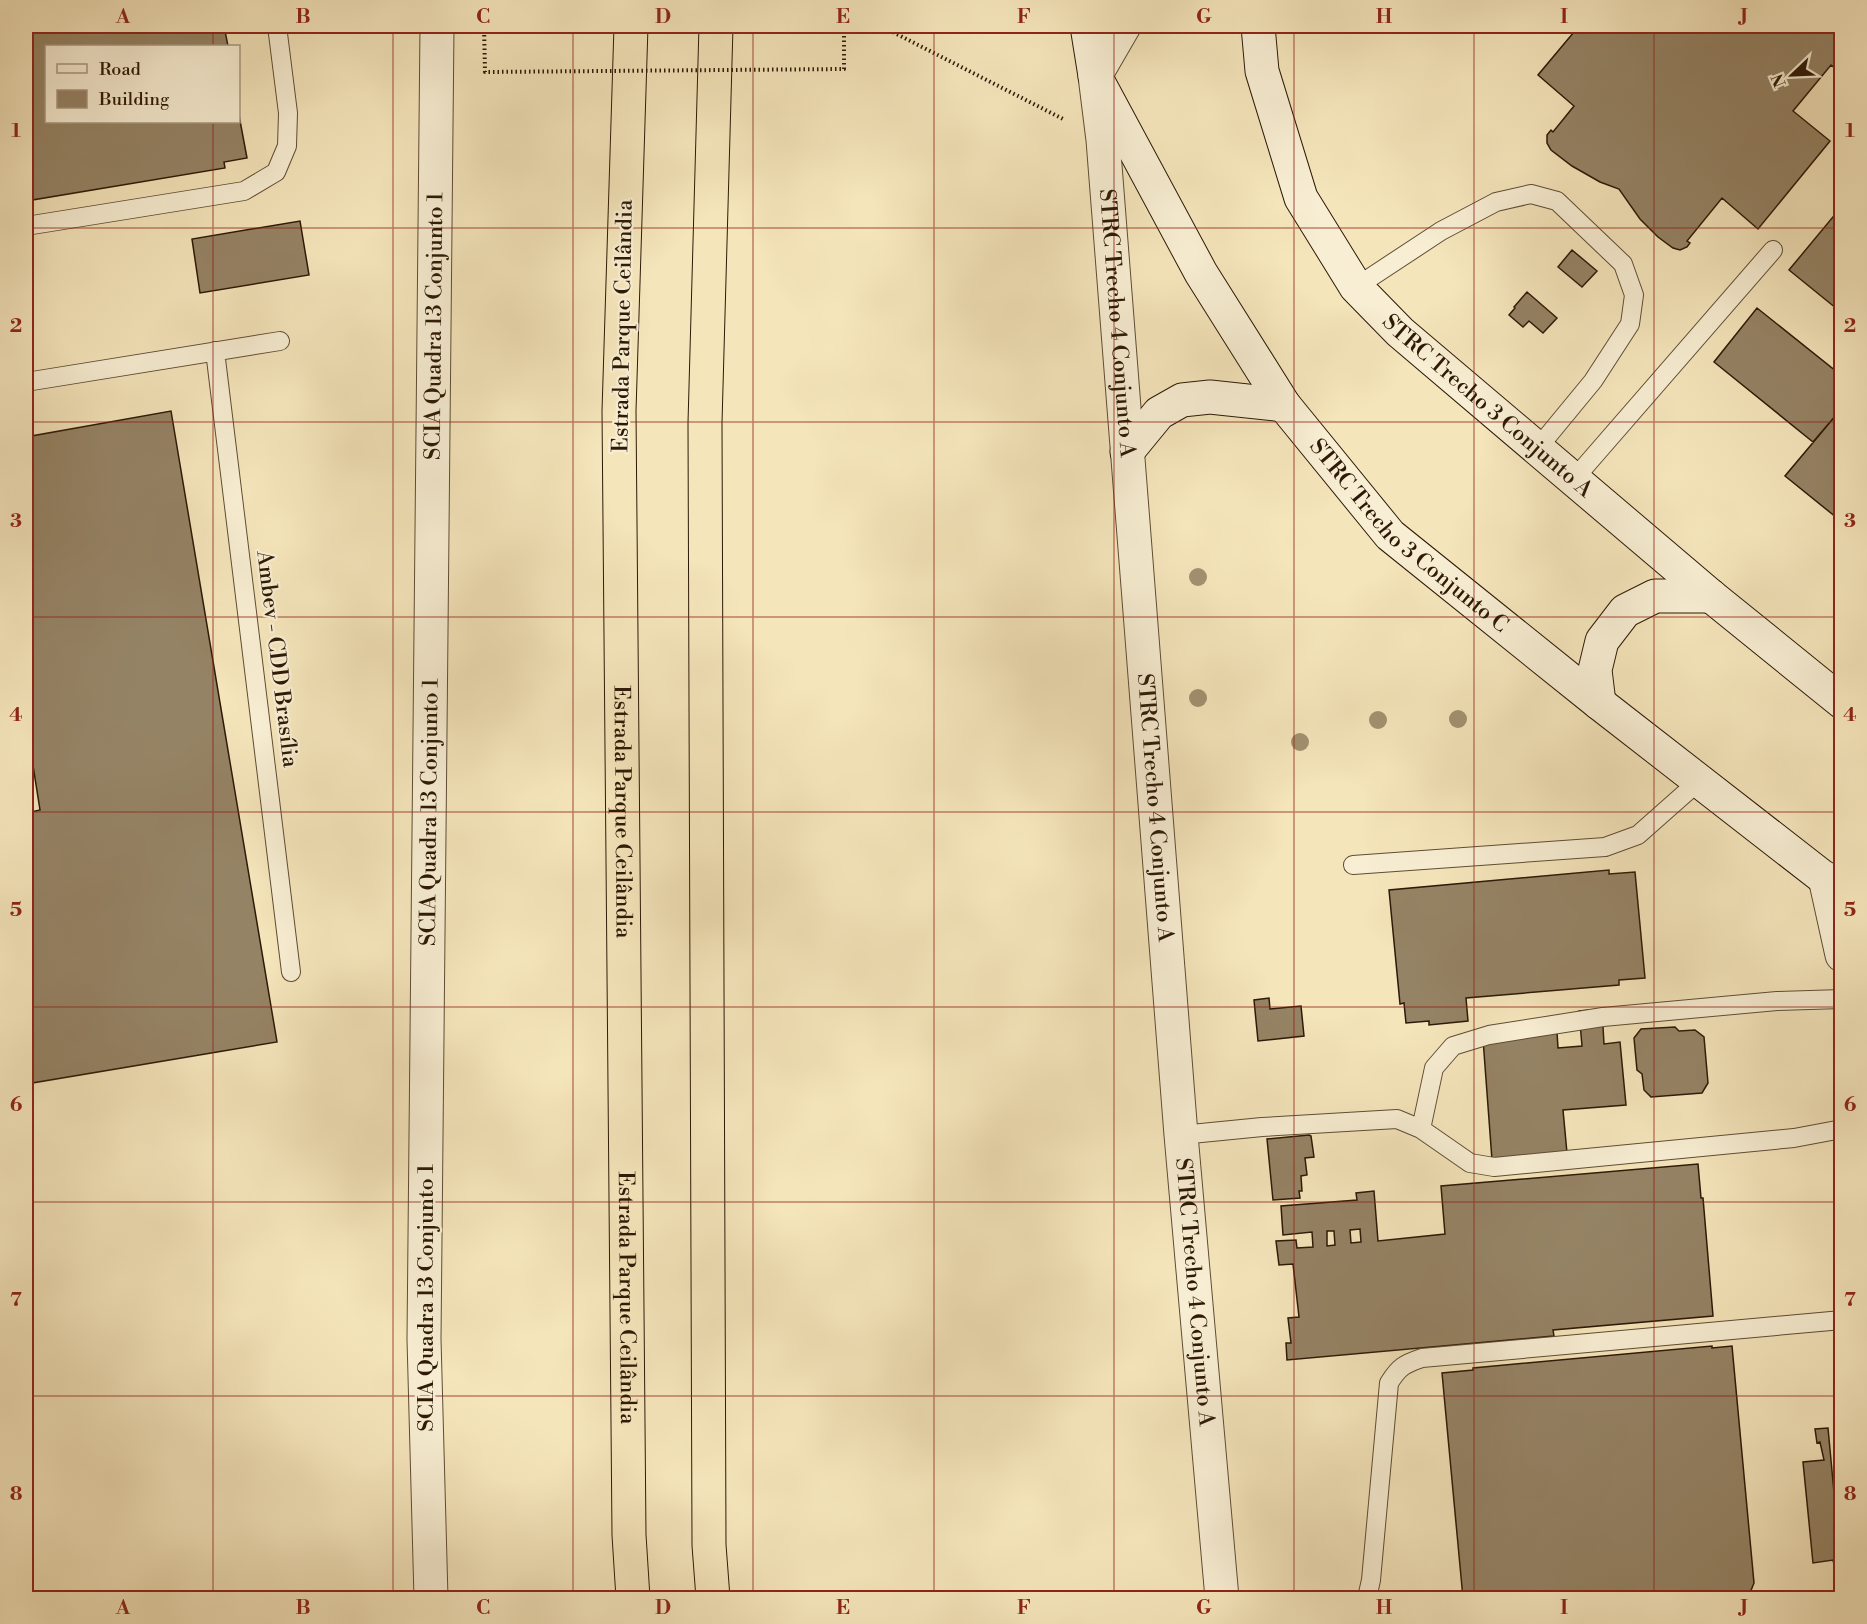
<svg xmlns="http://www.w3.org/2000/svg" width="1867" height="1624" font-family="'Libre Bodoni',serif">
<style>
.building{fill:#958365;stroke:#2d1907;stroke-width:1.5;fill-rule:evenodd}
.lines{fill:none;stroke-linecap:round;stroke-linejoin:round}
.service-casing{stroke:#5f4c34;stroke-width:20}
.tertiary-casing{stroke:#5f4c34;stroke-width:35}
.secondary-casing{stroke:#2d1907;stroke-width:35}
.motorway-casing{stroke:#2d1907;stroke-width:35}
.path{stroke:#2d1907;stroke-width:4;stroke-dasharray:1.5 3;stroke-linecap:butt}
.service{stroke:#f8eed3;stroke-width:18}
.tertiary{stroke:#f8eed3;stroke-width:33}
.secondary{stroke:#f8eed3;stroke-width:33}
.motorway{stroke:#f5e5bb;stroke-width:33}
.path-bridge{stroke:#2d1907;stroke-width:4;stroke-dasharray:1.5 3;stroke-linecap:butt}
.tree{fill:#a29171}
.grid{fill:none;stroke:#8f2418;stroke-width:1.5;stroke-opacity:0.55}
.labels{text-anchor:middle;dominant-baseline:central;stroke-width:4.5;stroke-linejoin:round;paint-order:stroke}
.street-label{font-size:22px;fill:#2d1907;stroke:#f8eed3}
.neatline{fill:none;stroke:#8f2418;stroke-width:2}
.grid-label{font-size:20px;text-anchor:middle;font-weight:bold;fill:#8f2418}
</style>
<rect width="100%" height="100%" fill="#f5e5bb"/>
<filter id="stains"><feTurbulence type="fractalNoise" baseFrequency=".00333" numOctaves="4"/><feColorMatrix values="0 0 0 0 .2 0 0 0 0 .09 0 0 0 0 .02 0 0 0 .5 -.17"/></filter>
<radialGradient id="worn" r=".72"><stop offset=".6" stop-color="#630" stop-opacity="0"/><stop offset="1" stop-color="#630" stop-opacity=".3"/></radialGradient>
<!-- building -->
<path class="building" d="M26,26h198l4,20h-182v76h192v-12l9,48 -23,4 1,6 -199,33z
M1579,26h263v48l-11,-9 -38,46 37,30 -72,88 -36,-31 -35,43 3,2 -3,4 -7,3 -7,-2 -15,-11 -18,-18 -21,-30 -19,-7 -28,-16 -21,-16 -4,-7v-8l4,-5 2,2 21,-26 -36,-31z
M1842,206v107l-53,-43z
M300,221l9,54 -109,18 -8,-54z
M1572,250l25,21 -15,16 -24,-20z
M1527,292l30,26 -14,15 -14,-12 -6,6 -14,-12 6,-7 -1,-1z
M1757,308l80,64 -1,2 6,5v29l-29,34 -99,-80z
M1842,367v12l-6,-5z
M1842,408v114l-57,-46z
M171,411l106,631 -251,42v-271l14,-3 -14,-89v-284z
M1609,870v4l26,-2 10,106 -26,2v5l-153,13 2,23 -39,4v-4l-23,2 -2,-20 -4,1 -11,-114z
M1269,998l1,11 31,-3 3,30 -46,5 -4,-41z
M1602,1009l2,35 16,-2 6,63 -63,5 4,43 -75,7 -9,-121 74,-7 1,16 24,-2 -3,-35z
M1675,1027l4,4 16,-1 9,7 4,46 -6,10 -51,4 -7,-7 -2,-16 -5,-4 -3,-32 7,-9z
M1309,1135l2,1 3,21 -9,1 2,17 -6,1 1,15h-3l1,7 -27,2 -6,-61z
M1698,1164l3,34h2l10,118 -160,14 1,6 -267,24 -1,-17h5l-3,-25 11,-1 -6,-53 -14,1 -3,-24 20,-1 1,8 16,-1 -1,-15 -29,3 -2,-29 76,-6 -1,-7 18,-2 4,50 67,-7 -4,-48zM1360,1229l1,13 -10,1 -1,-13zM1327,1231h7l1,14 -8,1z
M1712,1346v2l20,-2 22,237 -6,15h-285l-21,-225 31,-3v-2z
M1828,1428l13,140 -6,1 -2,-9 -20,3 -10,-101 21,-2 -4,-18 -3,1 -2,-14z"/>
<g class="lines">
<defs>
<path id="service" d="M26,226l218,-35 32,-19 11,-26 1,-33 -11,-87
M1356,287l85,-56 55,-29 35,-8 26,7 66,63 11,31 -4,29 -37,57 -56,68
M215,351l76,621
M26,382l254,-41
M1574,479l199,-229
M1353,865l252,-18 33,-12 61,-54
M1421,1129l13,-61 19,-22 36,-11 114,-18 174,-16 65,-2
M1181,1135l81,-8 135,-8 24,10 49,34 24,4 300,-29 48,-9
M1367,1598l4,-18 18,-197c10,-16 15,-19 33,-25l420,-38"/>
<g id="tertiary">
<path id="s1" d="M1124,26l-29,50 8,64 78,995 41,463"/>
<path d="M1825,878l17,77"/>
<path id="s2" d="M431,1598l-7,-259 13,-1313"/>
</g>
<g id="secondary">
<path id="s3" d="M1087,26l8,50 106,197 83,132 106,130 209,168 243,189"/>
<path id="s4" d="M1258,26l4,45 39,127 55,89 44,45 311,264 131,106"/>
<path d="M1127,452l32,-39 23,-13 28,-3 74,8"/>
<path d="M1599,703l-4,-33 7,-29 23,-30 30,-15h56"/>
</g>
<g id="motorway">
<path id="s5" d="M631,26l-12,385 10,1124 4,63"/>
<path d="M713,1598l-4,-53 -4,-1122 11,-397"/>
</g>
</defs>
<!-- service casing -->
<use href="#service" class="service-casing"/>
<!-- tertiary casing -->
<use href="#tertiary" class="tertiary-casing"/>
<!-- secondary casing -->
<use href="#secondary" class="secondary-casing"/>
<!-- motorway casing -->
<use href="#motorway" class="motorway-casing"/>
<!-- path -->
<path class="path" d="M881,26l184,94"/>
<!-- service -->
<use href="#service" class="service"/>
<!-- tertiary -->
<use href="#tertiary" class="tertiary"/>
<!-- secondary -->
<use href="#secondary" class="secondary"/>
<!-- motorway -->
<use href="#motorway" class="motorway"/>
<!-- path-bridge -->
<path class="path-bridge" d="M484,26l1,46 359,-3v-43"/>
</g>
<!-- trees -->
<g class="tree">
<circle cx="1198" cy="577" r="9"/>
<circle cx="1198" cy="698" r="9"/>
<circle cx="1458" cy="719" r="9"/>
<circle cx="1378" cy="720" r="9"/>
<circle cx="1300" cy="742" r="9"/>
</g>
<!-- grid -->
<path class="grid" d="M213,26v20M393,26v1572M573,26v1572M753,26v1572M934,26v1572M1114,26v1572M1294,26v1572M1474,26v1572M1654,26v1572M213,122v1476M26,228h1816M26,422h1816M26,617h1816M26,812h1816M26,1007h1816M26,1202h1816M26,1396h1816"/>
<g class="labels">
<!-- street labels -->
<g class="street-label">
<text stroke="none"><textPath href="#s1" startOffset="306">STRC Trecho 4 Conjunto A</textPath></text>
<text stroke="none"><textPath href="#s2" startOffset="1272">SCIA Quadra 13 Conjunto 1</textPath></text>
<text transform="translate(623 326) rotate(-89)">Estrada Parque Ceilândia</text>
<text stroke="none"><textPath href="#s4" startOffset="460">STRC Trecho 3 Conjunto A</textPath></text>
<text stroke="none"><textPath href="#s3" startOffset="612">STRC Trecho 3 Conjunto C</textPath></text>
<text transform="translate(277 659) rotate(83)">Ambev - CDD Brasília</text>
<text stroke="none"><textPath href="#s1" startOffset="792">STRC Trecho 4 Conjunto A</textPath></text>
<text stroke="none"><textPath href="#s2" startOffset="786">SCIA Quadra 13 Conjunto 1</textPath></text>
<text stroke="none"><textPath href="#s5" startOffset="786">Estrada Parque Ceilândia</textPath></text>
<text stroke="none"><textPath href="#s1" startOffset="1278">STRC Trecho 4 Conjunto A</textPath></text>
<text transform="translate(426 1298) rotate(-90)">SCIA Quadra 13 Conjunto 1</text>
<text stroke="none"><textPath href="#s5" startOffset="1272">Estrada Parque Ceilândia</textPath></text>
</g>
</g>
<!-- margin -->
<rect width="1867" height="1624" fill="none" stroke="#f5e5bb" stroke-width="66"/>
<!-- legend -->
<rect x="45" y="45" width="195" height="78" fill="#f8eed3" stroke="#a79981" stroke-width="1.5"/>
<rect x="57" y="64" width="30" height="9" fill="#f8eed3" stroke="#a79981" stroke-width="1.5"/>
<text x="99" y="75" font-size="18" fill="#2d1907">Road</text>
<rect x="57" y="90" width="30" height="18" fill="#958365" stroke="#a79981" stroke-width="1.5"/>
<text x="99" y="105" font-size="18" fill="#2d1907">Building</text>
<!-- north arrow -->
<g transform="translate(1792 75) rotate(247)" stroke="#f8eed3" stroke-width="4.5" paint-order="stroke">
<path d="M0-4.5L10 22L0 15L-10 22Z" fill="#2d1907"/>
<text y="-9" font-size="16" font-weight="bold" text-anchor="middle" fill="#2d1907">N</text>
</g>
<rect x="33" y="33" width="1801" height="1558" class="neatline"/>
<g class="grid-label">
<text x="123" y="23">A</text>
<text x="303" y="23">B</text>
<text x="483" y="23">C</text>
<text x="663" y="23">D</text>
<text x="843" y="23">E</text>
<text x="1024" y="23">F</text>
<text x="1204" y="23">G</text>
<text x="1384" y="23">H</text>
<text x="1564" y="23">I</text>
<text x="1744" y="23">J</text>
<text x="16" y="137">1</text>
<text x="1850" y="137">1</text>
<text x="16" y="332">2</text>
<text x="1850" y="332">2</text>
<text x="16" y="527">3</text>
<text x="1850" y="527">3</text>
<text x="16" y="721">4</text>
<text x="1850" y="721">4</text>
<text x="16" y="916">5</text>
<text x="1850" y="916">5</text>
<text x="16" y="1111">6</text>
<text x="1850" y="1111">6</text>
<text x="16" y="1306">7</text>
<text x="1850" y="1306">7</text>
<text x="16" y="1500">8</text>
<text x="1850" y="1500">8</text>
<text x="123" y="1614">A</text>
<text x="303" y="1614">B</text>
<text x="483" y="1614">C</text>
<text x="663" y="1614">D</text>
<text x="843" y="1614">E</text>
<text x="1024" y="1614">F</text>
<text x="1204" y="1614">G</text>
<text x="1384" y="1614">H</text>
<text x="1564" y="1614">I</text>
<text x="1744" y="1614">J</text>
</g>
<rect width="100%" height="100%" filter="url(#stains)"/>
<rect width="100%" height="100%" fill="url(#worn)"/>
</svg>
